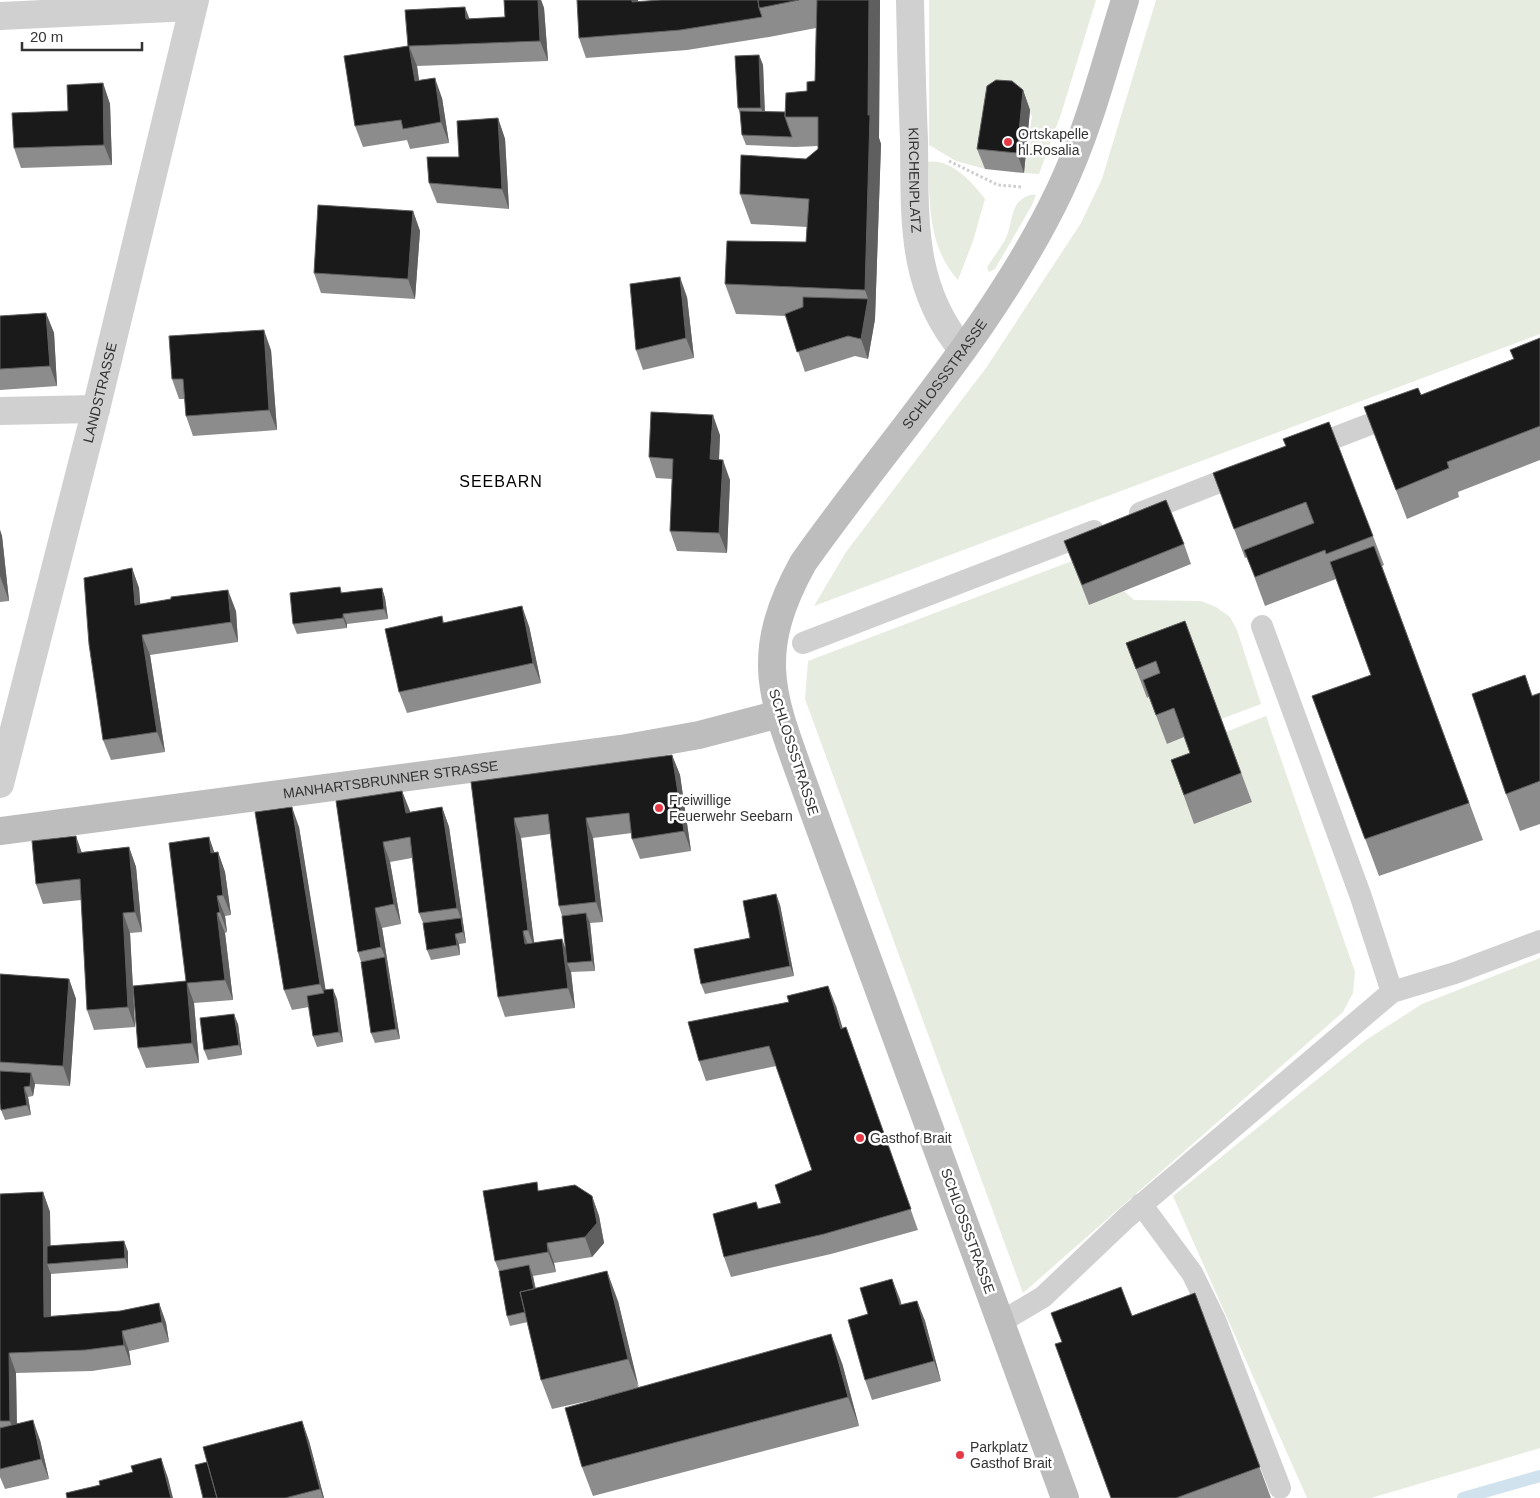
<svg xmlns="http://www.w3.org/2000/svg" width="1540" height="1498" font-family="Helvetica,sans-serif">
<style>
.green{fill:#e6ecdf}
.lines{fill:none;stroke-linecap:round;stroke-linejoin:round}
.stream{stroke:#cfe2ee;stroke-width:12}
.path{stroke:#cdcdcd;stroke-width:3;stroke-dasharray:2.5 2.5;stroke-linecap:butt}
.lane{stroke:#d0d0d0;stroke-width:22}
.street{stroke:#d0d0d0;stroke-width:28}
.secondary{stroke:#bdbdbd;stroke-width:28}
.wall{fill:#8c8c8c;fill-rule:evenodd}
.shaded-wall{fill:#5f5f5f}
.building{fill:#1a1a1a;stroke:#5f5f5f}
.poi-dot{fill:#e63946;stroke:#fff;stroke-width:2}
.labels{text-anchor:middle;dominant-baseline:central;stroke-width:5;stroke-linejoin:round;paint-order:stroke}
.poi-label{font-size:14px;fill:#333;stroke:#fff;text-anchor:start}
.street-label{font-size:14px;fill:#333;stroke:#fff}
.quarter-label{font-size:16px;letter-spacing:1px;fill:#000;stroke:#fff}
</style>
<rect width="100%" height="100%" fill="#fff"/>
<!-- green -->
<path class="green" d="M929,0h167l-35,114 -22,60 -15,-1 8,-57 -5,-10 -35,7 -7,56 -29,-8 -27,-16z
M1156,0h384v334l-726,272 32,-54 140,-184 95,-145 21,-44z
M928,162c23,-4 45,21 57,37l-12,42 -15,39c-30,-33 -28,-76 -30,-118z
M1030,195h6l-4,10 -37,64 -6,3 -2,-5c6,-9 12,-17 18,-27 9,-16 3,-38 25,-45z
M1072,561l17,44 35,-14 10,9 67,1 15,6 14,10 7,13 24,74 -40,15 -84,-47 10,26 19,-8 1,54 17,-7 17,45 51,20 -26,-70 40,-16 89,256 -2,21 -10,19 -320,281 -218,-594 3,-38z
M1540,958v490l-169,50h-64l-134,-302 193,-156 56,-36z"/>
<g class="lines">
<!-- stream -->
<path class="stream" d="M1463,1498l77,-22"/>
<!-- path -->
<path class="path" d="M949,161l49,24 24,2"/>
<!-- lane -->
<path class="lane" d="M1308,448l91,-35
M1140,513l105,-41
M803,643l291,-112
M1392,992l63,-19 85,-32
M1141,1204l51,69 23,47 65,168
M1001,1322l42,-25 83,-79 266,-226 -31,-95 -99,-271"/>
<!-- street -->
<g class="street">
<path id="s1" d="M910,0c1,47 2,94 4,140 1,77 -4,147 48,209"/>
<path d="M0,16l192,-9"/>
<path d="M0,411l96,-2"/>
<path id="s2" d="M0,784l96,-375 99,-409"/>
</g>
<!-- secondary -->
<g class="secondary">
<path id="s3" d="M0,831l621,-82 78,-14 80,-21"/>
<path id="s4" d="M1065,1498l-256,-699c-34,-97 -60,-138 -6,-236 86,-122 192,-236 257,-373 29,-61 45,-126 65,-190"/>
</g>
</g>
<!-- wall -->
<path class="wall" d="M504,0h37l3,8 4,53 -131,5 2,15 23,17 7,45 -39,6 -3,-9 -44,7 -8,-21 53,-80 61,-27 36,-2z
M661,0h219l-1,138 2,6 -6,175 -7,40 -13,-3 -50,16 -19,-56 -50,-2 -11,-30 81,-42 1,-15 -56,-3 -11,-30 66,-35 12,-10v-3l-23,1 -49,-2 -4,-10 -2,-22 -2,-5 21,-53 4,10 2,47h20l22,-21 8,-10 1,-53 -47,9 -82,13 -101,8 -7,-20 59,-36z
M103,83l7,21 2,61 -91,3 -7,-20 54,-37z
M1023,90l7,20 -6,63 -39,-4 -8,-20z
M498,118l7,21 4,70 -72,-6 -8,-20 30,-26z
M413,211l7,20 -5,68 -94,-6 -7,-20z
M687,297l7,61 -51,12 -7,-20z
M46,313l8,20 3,53 -57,4v-74z
M1540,338v122l-82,32 1,5 -52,22 -43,-112 57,-12 92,-36z
M271,350l6,80 -84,6 -7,-20 -1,-17h-6l-7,-20z
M720,435l-1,25 11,20 -3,73 -50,-2 -7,-20 2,-52 -16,-1 -7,-21z
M1286,446l87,90 11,29 -2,1 101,274 -104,36 -67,-180 59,-21 -35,-96 -71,27 -18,-49 -2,1 -32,-85z
M0,530l2,6 7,65 -9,1z
M1064,541l120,3 7,20 -102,41z
M132,568l7,20 1,16 96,7 2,31 -88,13 15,97 -54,8 -8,-20z
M340,587l2,6 40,-5 3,10 3,21 -41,5v4l-50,6 -4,-10z
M442,616l2,7 85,3 12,57 -134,30 -8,-21z
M1185,621l67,181 -58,22 -23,-64 19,-7 -6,-16 -17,7 -18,-47 -2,1 -21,-55z
M1525,675l7,20 8,-2v131l-20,7 -14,-37z
M672,755l8,20 11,76 -51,8 -8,-20v-6l-39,5 10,84 -13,1 5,48 -24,1 4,36 -70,9 -7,-20 -27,-215zM550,834l9,72 3,10 4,35 -4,-12 -28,4 -13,-105z
M402,791l8,21 32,-5 7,20 17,116 -7,1 1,11 -29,5 -4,-10 -4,-27 -4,-10 -7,-55 -22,4 11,62 -19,4 18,111 -25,4 -4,-10 -10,-71 -3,-10 -22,-151z
M299,827l26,163 12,9 6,43 -26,5 -4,-11 -4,-29 -17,3 -8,-20z
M209,837l5,16 4,-1 7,20 6,43 -6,1 2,16 -2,1 8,67 -39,3 5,60 -53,5 -8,-20 48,-67z
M129,847l7,20 6,65 -12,1 5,94 -41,3 -7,-20 -6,-110 -38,4 -7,-20 46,-32z
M776,894l4,11 14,71 -89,18 -4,-10 49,-46z
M0,974l69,5 7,20 -6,87 -35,-2 -2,12 -5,1 3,18 -26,5 -4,-10 -1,-7z
M836,1006l6,22 4,-1 72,203 -87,24 -100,23 -7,-20 32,-55 3,7 22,-6 31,-33 -36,-104 -70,15 -7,-20z
M238,1024l4,31 -34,5 -4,-10z
M540,1191l52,5 7,20 5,27 -12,14 -38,6 2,9 -23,4 3,13 82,12 20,86 204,-24 17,63 -266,70 -11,-29 23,-70 -53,12 -11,-29 -13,-58 -18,4 -3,-10 -8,-45 -4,-10z
M43,1192l7,20v34l74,-5 4,11v16l-77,6v42l69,-5 39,-8 7,20 3,19 -40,9 2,14 -39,6 -76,2 1,50 23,17 9,39 -44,10 -5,-12v-283z
M1195,1293l76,205h-160l21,-182z
M900,1299l1,6 16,-4 8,20 16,60 -69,19 -7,-20 3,-66z
M302,1421l7,20 15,57h-121l4,-36z"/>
<!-- shaded-wall -->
<path class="shaded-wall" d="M538,0h3l3,8 4,53 -8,-20z
M632,0h6l1,22 -7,-20z
M869,0h11l-1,138 2,6 -6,175 -10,-29 3,-175z
M465,7l8,21 -7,-9z
M409,46l8,20 5,35 -7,-20z
M759,55l4,10 2,54 -4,-11z
M435,78l7,20 7,45 -8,-21z
M103,83l7,21 2,61 -8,-20z
M1023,90l7,20 -6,63 -7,-20z
M498,118l7,21 4,70 -7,-20z
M413,211l7,20 -5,68 -7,-20z
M680,277l7,20 7,61 -8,-20z
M868,299l7,20 -7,40 -7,-20z
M46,313l8,20 3,53 -7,-20z
M264,330l7,20 6,80 -8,-20z
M713,415l7,20 -2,44 -8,-20z
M723,460l7,20 -3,73 -8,-20z
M0,530l2,6 7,65 -9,-25z
M132,568l7,20 3,37 -7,-20z
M382,588l3,10 3,21 -4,-10z
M228,590l8,21 2,31 -7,-20z
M522,606l7,20 12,57 -8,-20z
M343,614l4,10v4l-4,-10z
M142,635l8,20 15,97 -8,-20z
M672,755l8,20 11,76 -7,-20z
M402,791l8,20 3,22 -7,-20z
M292,807l7,20 29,177 -8,-20z
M442,807l7,20 17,116 -3,-11 -2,-14 -4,-10z
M514,818l7,20 14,112 -7,-20z
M586,818l7,20 10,84 -7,-20z
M76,836l7,20 -5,-3z
M209,837l7,20 -5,-4z
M383,842l7,20 11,62 -7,-20z
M129,847l7,20 6,65 -7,-20z
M218,852l7,20 6,43 -8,-20z
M776,894l4,11 14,71 -4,-10z
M217,896l8,20 2,16 -7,-20z
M375,908l7,20 18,111 -4,-10 -11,-72 -4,-10z
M123,913l7,20 5,94 -7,-20z
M217,913l8,20 8,67 -8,-20z
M586,913l4,10 5,48 -3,-10z
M523,931l7,20 -5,-7z
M455,934l4,10 1,11 -3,-10z
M562,939l7,20 -2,4 4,9 4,36 -7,-20z
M69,979l7,20 -6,87 -7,-20z
M187,983l7,20 5,60 -7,-20z
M828,986l8,20 13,43 -8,-20z
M333,989l4,10 6,43 -4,-10z
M234,1014l4,10 4,31 -3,-10z
M31,1073l4,11 -2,12 -3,-10z
M24,1087l4,10 3,18 -4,-10z
M43,1192l7,20 1,52h-4l4,10v63l-7,-20z
M592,1196l7,20 5,27 -12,14 -7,-20z
M124,1241l4,11v16l-3,-10z
M547,1243l7,20 2,9 -8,-20z
M529,1265l4,11 8,43 -3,-10z
M607,1271l11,30 21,87 -11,-29z
M892,1279l8,20 7,26 -7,-20z
M917,1301l8,20 16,60 -7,-20z
M159,1303l7,20 3,19 -7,-20z
M122,1331l7,20 2,14 -7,-20z
M831,1334l11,29 17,63 -11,-29z
M9,1353l7,20 1,68 -7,-20z
M33,1420l7,20 9,39 -8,-20z
M302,1421l7,20 15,57h-1l-3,-9z
M161,1458l7,20 5,20h-2z"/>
<!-- building -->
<path class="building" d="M504,0h34l2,41 -131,5 6,35 20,-3 6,44 -38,7 -2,-9 -46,6 -11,-70 64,-10 -3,-36 60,-3 1,12 39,-2z
M577,0h55v2l29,-2h97l1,8 3,9 -82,13 -101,8z
M758,0h41l-40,8z
M817,0h52l-1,115h2l-5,175 -140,-6 2,-43 79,1 3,-43 -69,-5 1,-39 65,4 12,-10v-32h-33l1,-24 21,-2v-9l8,-1z
M759,55l2,53h-23l-3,-52z
M996,80l16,1 11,9 -6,63 -40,-4 10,-63z
M103,83l1,62 -90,3 -2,-35 56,-2 -1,-26z
M740,111l45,1v5l7,20 -50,-2z
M498,118l4,71 -73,-6 -2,-26h32l-2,-36z
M318,205l95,6 -5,68 -94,-6z
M680,277l6,61 -50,12 -6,-66z
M803,297l65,2 -7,40 -13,-3 -51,16 -12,-38 18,-7z
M46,313l4,53 -50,3v-53z
M264,330l5,80 -83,6 -3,-37h-11l-3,-43z
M1540,338v89v-1l-93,36 2,6 -53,22 -32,-83 54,-19 3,7 93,-36 -4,-9z
M651,412l62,3 -3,44 13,1 -4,73 -49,-2 3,-72 -24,-2z
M1329,422l44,114 -47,18 -1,-4 -70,27 -11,-27 70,-27 -8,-21 -72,27 -21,-56 73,-27 -3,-7z
M1166,500l18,44 -102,41 -18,-44z
M1374,546l95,257 -104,36 -53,-143 59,-21 -41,-113z
M132,568l3,37 36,-6v-2l57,-7 3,32 -89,13 15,97 -54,8 -14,-96 -5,-66z
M340,587l1,6 41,-5 2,21 -41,5v4l-50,6 -3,-31z
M522,606l11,57 -134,29 -14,-63 57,-13 1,7z
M1185,621l56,152 -57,22 -13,-35 19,-7 -16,-45 -18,7 -13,-35 17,-7 -4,-12 -20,8 -10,-26z
M1525,675l7,21 8,-3v88l-34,13 -34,-100z
M672,755l12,76 -52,8 -3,-26 -43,5 10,84 -37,4 -11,-92 -34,4 14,112 -5,1 2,13 37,-5 6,49 -70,9 -27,-215z
M402,791l4,22 36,-6 15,101 -38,5 -9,-76 -27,5 11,62 -19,4 6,39 -23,5 -22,-151z
M292,807l28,177 -36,6 -29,-178z
M76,836l2,17 51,-6 6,65 -12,1 5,94 -41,3 -7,-131 -44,5 -4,-43z
M209,837l2,16 7,-1 5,43 -6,1 3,16 -3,1 8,67 -38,3 5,60 -54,5 -5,-62 53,-5 -17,-138z
M776,894l14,72 -89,18 -7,-35 56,-11 -7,-37z
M586,913l6,48 -25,2 -5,-47z
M461,918l2,14 -8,2 2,11 -30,5 -4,-27z
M385,957l11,72 -25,4 -10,-71z
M0,974l69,5 -6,87 -63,-4z
M828,986l13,43 5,-2 65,182 -87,25 -100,23 -11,-43 43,-12 2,7 23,-6 -6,-18 37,-15 -43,-124 -70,15 -11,-39 101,-20 -2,-6z
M333,989l6,43 -26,4 -6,-40 17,-3 -1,-3z
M234,1014l5,31 -35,5 -4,-32z
M0,1071l31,2 -1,13 -6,1 3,18 -26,5 -1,-7z
M537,1182l1,9 37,-6 17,11 5,27 -12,14 -38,6 1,9 -53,9 -12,-70z
M43,1192l1,125 76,-6 39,-8 3,19 -40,9 2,14 -39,5 -76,3 1,68h-10v-227z
M124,1241l1,17 -78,6v-18z
M529,1265l5,24 -14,3 5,20 -18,4 -8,-45z
M607,1271l21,88 -87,21 -21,-88z
M892,1279l8,26 17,-4 17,60 -69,19 -17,-60 20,-6 -8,-26z
M1121,1287l11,29 63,-23 65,174 -84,31h-65l-56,-154 7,-2 -11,-29z
M831,1334l17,63 -266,70 -17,-59z
M33,1420l8,39 -41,10v-41z
M302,1421l18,68 -35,9h-68l-14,-51z
M161,1458l10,40h-104l-1,-5 34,-8 -1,-4 34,-9 -2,-6z
M207,1462l10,36h-14l-8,-33z"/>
<!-- markers -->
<g class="poi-dot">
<circle cx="1008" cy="142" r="5"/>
<circle cx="659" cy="808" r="5"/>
<circle cx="860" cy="1138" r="5"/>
<circle cx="960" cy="1455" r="5"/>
</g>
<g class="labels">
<!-- poi labels -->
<g class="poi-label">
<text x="1018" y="134">Ortskapelle<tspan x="1018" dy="16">hl.Rosalia</tspan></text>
<text x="669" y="800">Freiwillige<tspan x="669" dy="16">Feuerwehr Seebarn</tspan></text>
<text x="870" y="1138">Gasthof Brait</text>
<text x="970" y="1447">Parkplatz<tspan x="970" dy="16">Gasthof Brait</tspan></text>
</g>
<!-- street labels -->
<g class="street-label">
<text stroke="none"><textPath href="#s1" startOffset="180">KIRCHENPLATZ</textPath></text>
<text stroke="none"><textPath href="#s4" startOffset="1228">SCHLOSSSTRASSE</textPath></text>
<text stroke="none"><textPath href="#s2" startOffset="404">LANDSTRASSE</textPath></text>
<text transform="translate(794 752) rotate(72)">SCHLOSSSTRASSE</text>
<text stroke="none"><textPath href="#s3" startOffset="394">MANHARTSBRUNNER STRASSE</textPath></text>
<text transform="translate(968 1231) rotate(70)">SCHLOSSSTRASSE</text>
</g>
<!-- quarter labels -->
<g class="quarter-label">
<text x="501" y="481">SEEBARN</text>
</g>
</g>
<!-- scale -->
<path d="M22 42v8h120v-8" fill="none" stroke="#333333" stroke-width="2.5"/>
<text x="30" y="42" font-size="15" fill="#333333" stroke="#ffffff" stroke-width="4" paint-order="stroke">20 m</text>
</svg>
